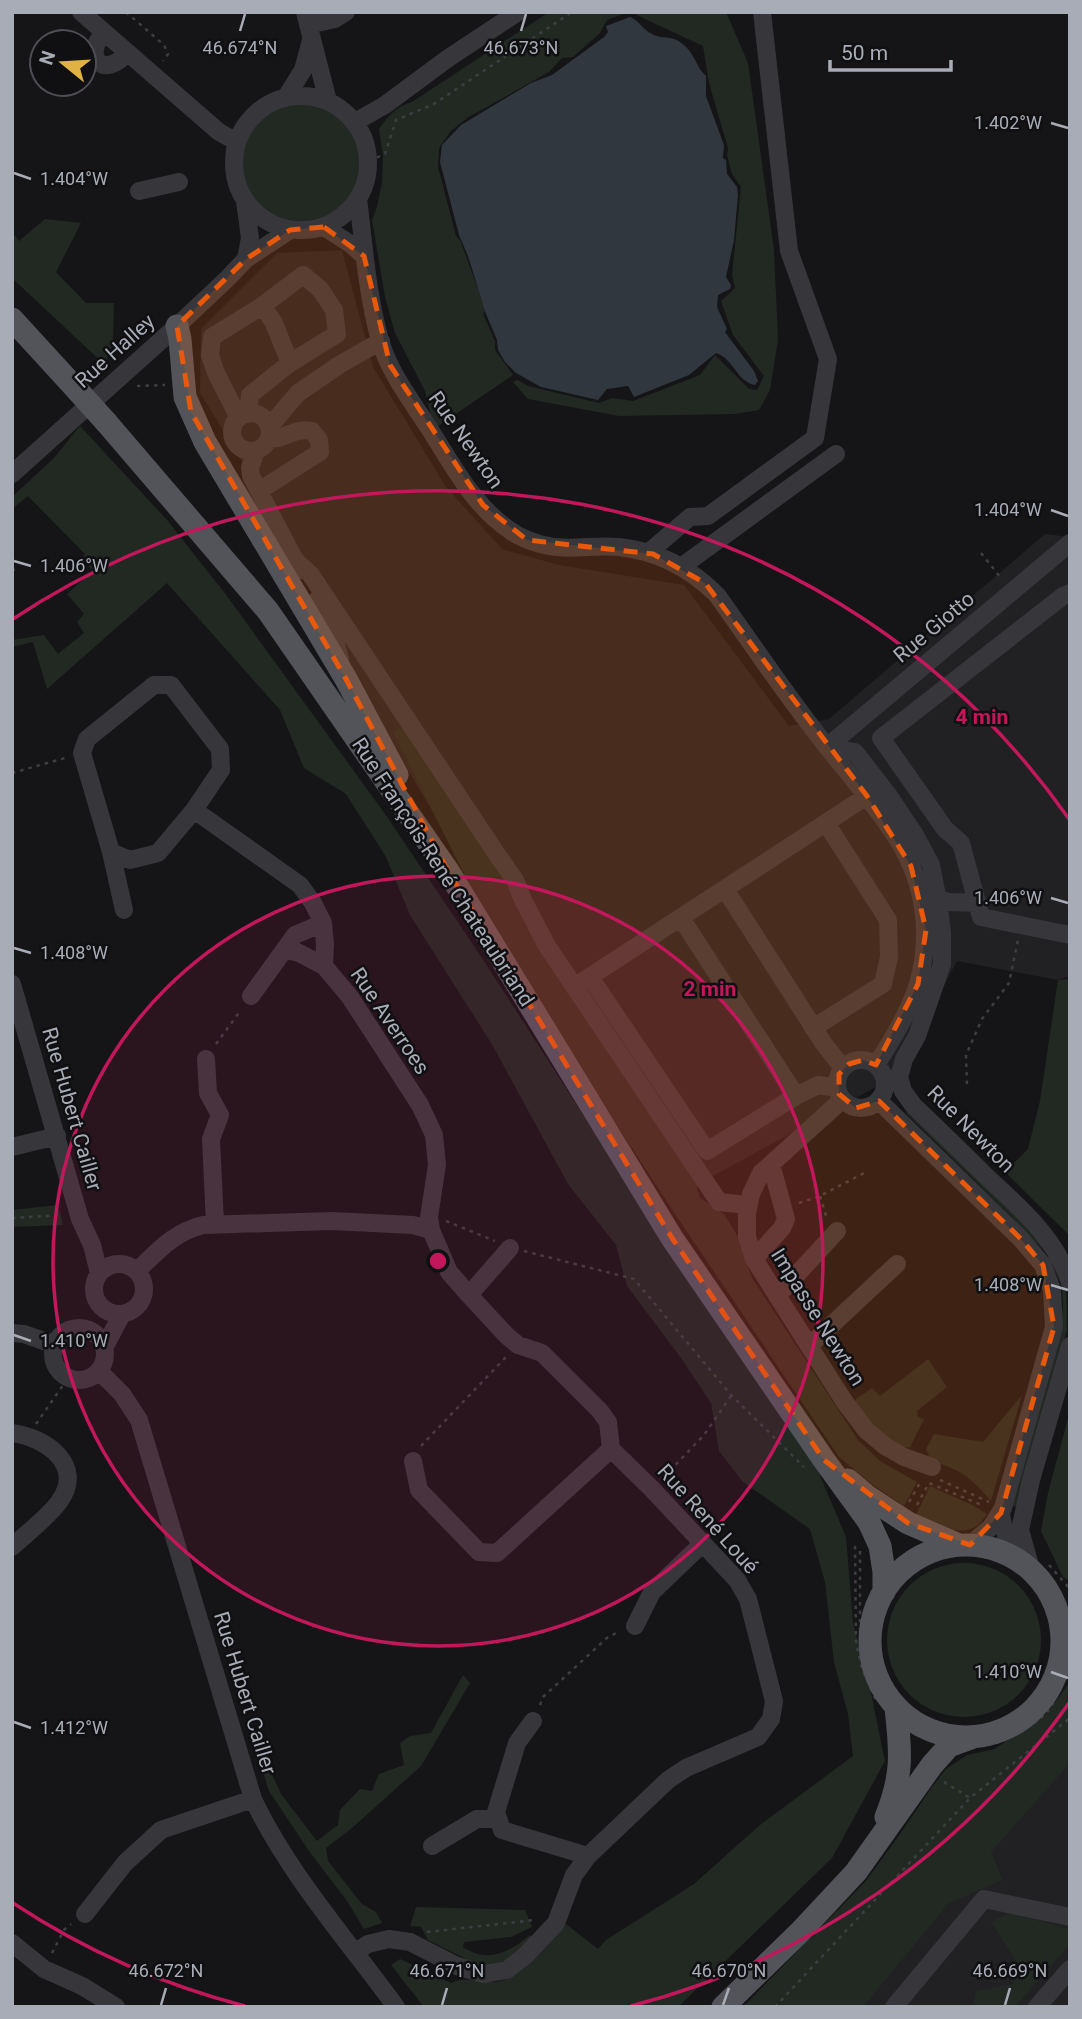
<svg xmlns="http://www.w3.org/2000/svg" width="1082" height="2019" font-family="Roboto,sans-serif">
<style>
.built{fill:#212124}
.green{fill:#222923}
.water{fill:#30373e}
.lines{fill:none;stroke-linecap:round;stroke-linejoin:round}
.path{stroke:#3d3e42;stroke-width:2.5;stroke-dasharray:3.5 5;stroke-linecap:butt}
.minor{stroke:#37373b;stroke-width:18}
.major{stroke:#53545a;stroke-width:23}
.major-bridge{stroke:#53545a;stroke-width:23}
.marked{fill:#e8590c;fill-opacity:0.2;stroke:#e8590c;stroke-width:5;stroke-dasharray:14 9;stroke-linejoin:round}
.ticks{fill:none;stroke:#a8acb6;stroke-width:2.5}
.ring{fill:none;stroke:#c2185b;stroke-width:3.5}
.labels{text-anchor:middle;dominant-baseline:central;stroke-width:5;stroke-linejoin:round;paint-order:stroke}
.street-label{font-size:21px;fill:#a8acb6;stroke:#101012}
.ticks-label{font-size:18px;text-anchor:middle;fill:#a8acb6;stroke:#101012;stroke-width:5;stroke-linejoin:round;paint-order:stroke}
.centre{fill:#c2185b;stroke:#101012;stroke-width:3.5}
.ring-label{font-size:21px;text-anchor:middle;font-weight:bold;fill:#c2185b;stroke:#101012;stroke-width:5;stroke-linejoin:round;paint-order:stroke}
</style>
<rect width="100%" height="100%" fill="#151517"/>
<!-- built -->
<path class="built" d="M342,250l31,117 73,120 56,62 57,16 125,20 105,141 40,-7 216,-185 25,3v439l-12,4 -101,-19 -61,115 -229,125 -325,-540 -51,-120 -91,-148 1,-64 76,-76z
M1070,1741v266h-302z"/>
<!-- green -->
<path class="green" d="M549,12h80l-22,8 -7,13 -27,24 -11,1 -13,14 -82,46 -16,13 -12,17 -1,19 18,69 4,4 26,70 -3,4 12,27v9l18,25 -75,51 -7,-9 -6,-26 -30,-58 -10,-36 -13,-77 5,-13 5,-25 1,-26 -4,-27c10,-14 17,-22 33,-27z
M630,12h96l22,51 26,187 4,90 -8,50 -11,20 -24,4 -116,2 -91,-17 -15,-17 5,-2 10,6 71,17 13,-5 21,3 67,-26 15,-20 34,34 8,1 7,-14 -31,-41 -12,-34 14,-13 -3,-13 9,-88 -9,-13 -5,-19 1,-7 -19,-65 -6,-37z
M242 162a59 59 0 1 1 118 0a59 59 0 1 1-118 0Z
M45,219l36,4 -25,49 30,31h28l-1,38 -8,24 -93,-87v-46l7,9z
M80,426l87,94 60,76 158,218 95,141 173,268 156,227 37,87 7,86 17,65 15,73 -53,97 -154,149h-254l-33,-42 9,-6 51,24c14,-7 27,0 43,-1 27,-1 54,-39 72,-58l32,25 8,-9 88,-56 66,-59 93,-69 -5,-42 -14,-52 -9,-80 -15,-53 -67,-47 -24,-31 -8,-48 -30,-45 -54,-72 -11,-41 -48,-61 -75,-138 -83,-131 -24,-58 -40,-63 -42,-26 -24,-58 -113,-127 -120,106 -14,-47 -21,5v-7l32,-5 14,19 26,-21 -7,-11 7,-8 -17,-20 26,-23 -11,-12 3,-5 -57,-58 -16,13v-12l42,-39z
M404,725l296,444 -3,19 3,10 24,16 13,21 15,43 106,162 22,21 37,21 -13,24 -31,-21 -34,-28 -164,-243 -113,-173 -84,-139 -85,-170z
M1070,979v257l-65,-64 23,-23 12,-48 18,-121z
M910,1110l139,138 17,36 1,46 -50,178 -4,-2 48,-174 2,-26 -1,-19 -14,-32 -38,-40 -104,-102z
M58,1205l5,20 -51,2v-17z
M928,1359l19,28 -30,24 1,6 6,2 -14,28c-23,3 -43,-27 -56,-42l2,-6 16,-11 8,8z
M1022,1395l-31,106c-21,-24 -29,-31 -60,-40l-5,-12 8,-15 49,8z
M1070,1411v170l-7,-4 -22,-46 7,-38z
M930,1486l42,19 15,9c-3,4 -7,11 -12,13 -18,10 -43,-4 -60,-10z
M887 1640a77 77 0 1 1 154 0a77 77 0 1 1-154 0Z
M463,1675l7,8 -49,83 -69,62 -26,20 2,13 34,43 14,8 6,11 -18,6 -17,-28 -38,-50 -40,-60 -9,-28 6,-2 15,33 36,47 21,-16 2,-15 20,-21 12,2 7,-17 25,-9 -4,-22 10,-7 21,-3z
M1070,1682v81l-79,89 12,28 -54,23 -86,104h-120l122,-125 33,-45 34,-50 14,-18 21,-14 28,-6 51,-35z
M416,1907l109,3 7,17 -21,10 -47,5 -1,5c25,17 47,5 67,-12l2,3 -24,22 -21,6 -19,-6 -40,-20 -7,-13 -11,-1z
M1009,1913l61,16v15l-55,63h-42l3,-16 37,-7 6,-18 -28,-44z"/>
<!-- water -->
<path class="water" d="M630,17c9,3 13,13 22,17 13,7 19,-2 35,14 8,8 10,20 19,28v20l18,49 -1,13 3,2 1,14 10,13 1,8 -4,45 -8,37 5,8 -1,4 -12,6 -1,12 10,22 -2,3 29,39 4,10 -3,4c-18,-3 -22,-27 -39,-32l-27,22 -55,22 -6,-11 -21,3 -9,11 -57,-13 -25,-14 -11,-11 -7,-12 -1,-10 -11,-26 -18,-58 -9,-21 -19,-73 2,-17 19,-20 70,-42 21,-8 52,-38 4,-5 -2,-6z"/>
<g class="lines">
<!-- path -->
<path class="path" d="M126,12l38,33 4,9 -5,7
M32,62l10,-2
M369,161l16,-7 11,-34 38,-16 138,-92
M137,386l28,-1
M981,553l20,25
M12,571l4,-3
M12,773l53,-15
M216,1044l25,-34
M967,1084l-1,-29 16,-36 27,-36 9,-43
M820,1196l7,23
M799,1203l21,-7 48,-25
M12,1218l49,-3
M446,1221l49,20
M524,1251l110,28 98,117 72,71
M36,1424l32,-46
M421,1446l85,-89
M664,1477l40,-42 27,-39
M940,1480l49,22
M909,1502l12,-21
M917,1505l12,-22 55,23
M855,1546l1,97 6,26 15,34
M860,1551v91l4,25 15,34
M1049,1565l21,24
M540,1705l3,-8 65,-60 11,-5
M988,1745c14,-1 53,-24 61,-35 8,-12 11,-27 21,-39
M944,1782l26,16 100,-80
M427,1932l108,-12
M52,1953l12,-23 7,-6
M775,2007l195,-209"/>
<!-- minor -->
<path class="minor" d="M81,12l138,120 18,10
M305,12l23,89
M308,25l27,-6 11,-7
M104,32c-23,27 1,47 23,21
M234 163a67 67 0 1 1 134 0a67 67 0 1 1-134 0Z
M286,97l17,-27 8,-30
M355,122l30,-17 62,-46 71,-47
M139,191l40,-9
M358,199c6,47 9,95 22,141 9,32 31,60 49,88 23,36 45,79 82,103 8,6 19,10 29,13 28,8 52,0 79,3 38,4 71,21 98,48 33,46 65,94 100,139 27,35 57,68 81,106 27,44 34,95 20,144 -9,29 -26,56 -42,81
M245,201l5,37 -4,21
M324,227l28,18 12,11
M262,306l41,-31 17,14 14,21 3,24 -47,29
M232 432a19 19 0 1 1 38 0a19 19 0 1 1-38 0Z
M239,418l-23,-45 -6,-18 2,-18 50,-31 11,15 17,42 -40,32 -2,19
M270,426l28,-33 41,-28 42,-24
M256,451l-6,17 1,8 49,94
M12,474l165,-148 51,-48 18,-19 44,-29
M259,491l61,-39 -1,-12 -7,-9c-16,-4 -26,8 -42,8
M648,553l42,-36 18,-1 107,-78 13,-79 -39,-108 -27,-239
M295,560l16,15 187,281 17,24 9,22 23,44 172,256 29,3
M681,567l155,-113
M1070,593l-7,3 -182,142 64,91 16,14 20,74 89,18
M316,601l16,29 8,29
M827,747l28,5 34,44 26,39 16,30 7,36 4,31v32l-25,72 -13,23 -5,18 4,14 10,14c25,24 50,48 74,72 33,31 69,61 83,105
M827,747l243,-204
M194,810l106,75 13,18 10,20 2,21 -1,22 26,31 70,108 14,30 3,30 -8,52 2,13 18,42 20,23 38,41 11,9 24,8 58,58 8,11 3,27 41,40 85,91 11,19 26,102 -3,18 -13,18 -72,31 -18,12 -80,76 -14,19 -18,48 -31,33 -18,14 -23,4 -27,-8 -47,-24 -21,-3 -21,5 -12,8
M111,852l19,8 28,-7 36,-43 27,-40 -1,-21 -49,-64h-17l-67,54 -5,14 29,99 13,58
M725,889l99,155 19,24
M929,895l19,7 29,1
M681,918l115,178 22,-11 19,3
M285,949l14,4 25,13
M590,977l117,174 89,-55
M12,984l68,235 12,26 7,28
M574,987l293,-191
M251,996l44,-61 28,-12
M813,1028l70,-44 6,-27 -1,-37 -62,-97
M206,1059l2,34 12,22 -9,24 4,85
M837 1084a24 24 0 1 1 48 0a24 24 0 1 1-48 0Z
M842,1100l-81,73 -10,21 -4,20v23l7,22 90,142 22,29 19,16 19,11 28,10
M879,1101l142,138 22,26 9,25 2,37 -51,181 -12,19 -21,18
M12,1147l45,-11
M754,1259l28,-31 4,-9 -15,-55
M94 1289a25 25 0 1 1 50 0a25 25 0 1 1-50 0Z
M137,1271c21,-20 37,-39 66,-46l129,-4 81,4 18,5
M469,1295l41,-47
M777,1296l60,-65
M53 1354a26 26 0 1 1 52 0a26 26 0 1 1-52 0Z
M12,1333l12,1 31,11
M809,1346l88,-82
M104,1348l18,-34
M99,1371l23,23 17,26 114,379c35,74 95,142 143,208
M12,1433c33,4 74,32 47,69 -10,14 -33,32 -47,45
M413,1461l6,29 60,62 18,1 114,-104
M1001,1513c2,19 8,31 18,47
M1031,1569l-11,-39 11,-50 39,-134
M635,1626l17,-34 50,-48
M533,1721l-16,22 -21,69 6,18 86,26
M432,1846l45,-27h21
M85,1914l40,-51 36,-33 92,-31
M12,1943l32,26 38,17 34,21
M894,2007l90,-108 86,18
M1037,2007l33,-38"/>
<!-- major -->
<path class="major" d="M12,319l66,72
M177,326l3,13 5,58 20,45 141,237 51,96
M106,422l162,189 180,260 224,367 152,222 45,62 11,24 4,26v20
M848,1480l20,17 40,26 51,22
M870 1641a96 96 0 1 1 192 0a96 96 0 1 1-192 0Z
M886,1817c17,-42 15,-65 10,-109
M723,2007l77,-75 56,-60 76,-107 17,-19 22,-8"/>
<!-- major-bridge -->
<path class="major-bridge" d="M78,391l28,31"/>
</g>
<!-- marked area -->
<path class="marked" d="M324,227l40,29 26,109 93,140 44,35 126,14 52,29 162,213 44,70 15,64 -8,54 -42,81 -13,-5 -14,4 -10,10v20l17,14 23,-7 142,138 22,26 11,62 -53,186 -31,32 -62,-22 -84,-63 -152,-222 -224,-367 -102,-192 -155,-267 -14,-86 69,-67 44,-29z"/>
<!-- ticks -->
<path class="ticks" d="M240,31l5,-17M521,31l5,-17M1051,123l17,5M14,173l17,6M1051,510l17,6M14,561l17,5M1051,898l17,5M14,948l17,5M1051,1285l17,5M14,1335l17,6M1051,1672l17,6M14,1722l17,6M161,2005l5,-17M442,2005l5,-17M723,2005l6,-17M1005,2005l5,-17"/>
<!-- distance rings -->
<circle cx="438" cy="1261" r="385" fill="#c2185b" fill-opacity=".12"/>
<g class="ring">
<circle cx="438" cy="1261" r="385"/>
<path d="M1069 1703A770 770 0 0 1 631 2006M245 2006A770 770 0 0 1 13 1903M13 619A770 770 0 0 1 1069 819"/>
</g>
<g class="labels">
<!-- street labels -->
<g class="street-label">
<text transform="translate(115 351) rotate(-42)">Rue Halley</text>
<text transform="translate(466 440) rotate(55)">Rue Newton</text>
<text transform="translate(934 627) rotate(-40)">Rue Giotto</text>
<text transform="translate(443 872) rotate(57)">Rue François-René Chateaubriand</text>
<text transform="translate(390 1021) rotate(56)">Rue Averroes</text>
<text transform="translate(72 1109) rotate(74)">Rue Hubert Cailler</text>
<text transform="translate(971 1129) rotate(45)">Rue Newton</text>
<text transform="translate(818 1317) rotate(58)">Impasse Newton</text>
<text transform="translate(708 1519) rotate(48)">Rue René Loué</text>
<text transform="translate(245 1693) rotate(73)">Rue Hubert Cailler</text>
</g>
</g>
<g class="ticks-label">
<text x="240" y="54">46.674°N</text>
<text x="521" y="54">46.673°N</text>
<text x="1008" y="129">1.402°W</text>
<text x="74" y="185">1.404°W</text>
<text x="1008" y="516">1.404°W</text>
<text x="74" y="572">1.406°W</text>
<text x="1008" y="904">1.406°W</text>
<text x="74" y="959">1.408°W</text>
<text x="1008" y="1291">1.408°W</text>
<text x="74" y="1347">1.410°W</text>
<text x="1008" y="1678">1.410°W</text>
<text x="74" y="1734">1.412°W</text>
<text x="166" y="1977">46.672°N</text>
<text x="447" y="1977">46.671°N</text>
<text x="729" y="1977">46.670°N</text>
<text x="1010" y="1977">46.669°N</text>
</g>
<circle cx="438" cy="1261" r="10" class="centre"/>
<g class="ring-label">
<text x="982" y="724">4 min</text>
<text x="710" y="996">2 min</text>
</g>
<!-- border -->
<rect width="1082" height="2019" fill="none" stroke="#a8acb6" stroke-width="28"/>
<!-- north arrow -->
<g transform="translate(63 63) rotate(288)"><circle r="33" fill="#101012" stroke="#4d4e54" stroke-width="2"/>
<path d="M0-5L12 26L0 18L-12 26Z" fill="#e0b244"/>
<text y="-10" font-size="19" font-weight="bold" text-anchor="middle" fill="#a8acb6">N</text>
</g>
<!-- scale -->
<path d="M830 60v10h121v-10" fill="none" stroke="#a8acb6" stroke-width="3.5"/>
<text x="841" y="60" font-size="21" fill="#a8acb6" stroke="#101012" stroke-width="5" paint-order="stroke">50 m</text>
</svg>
